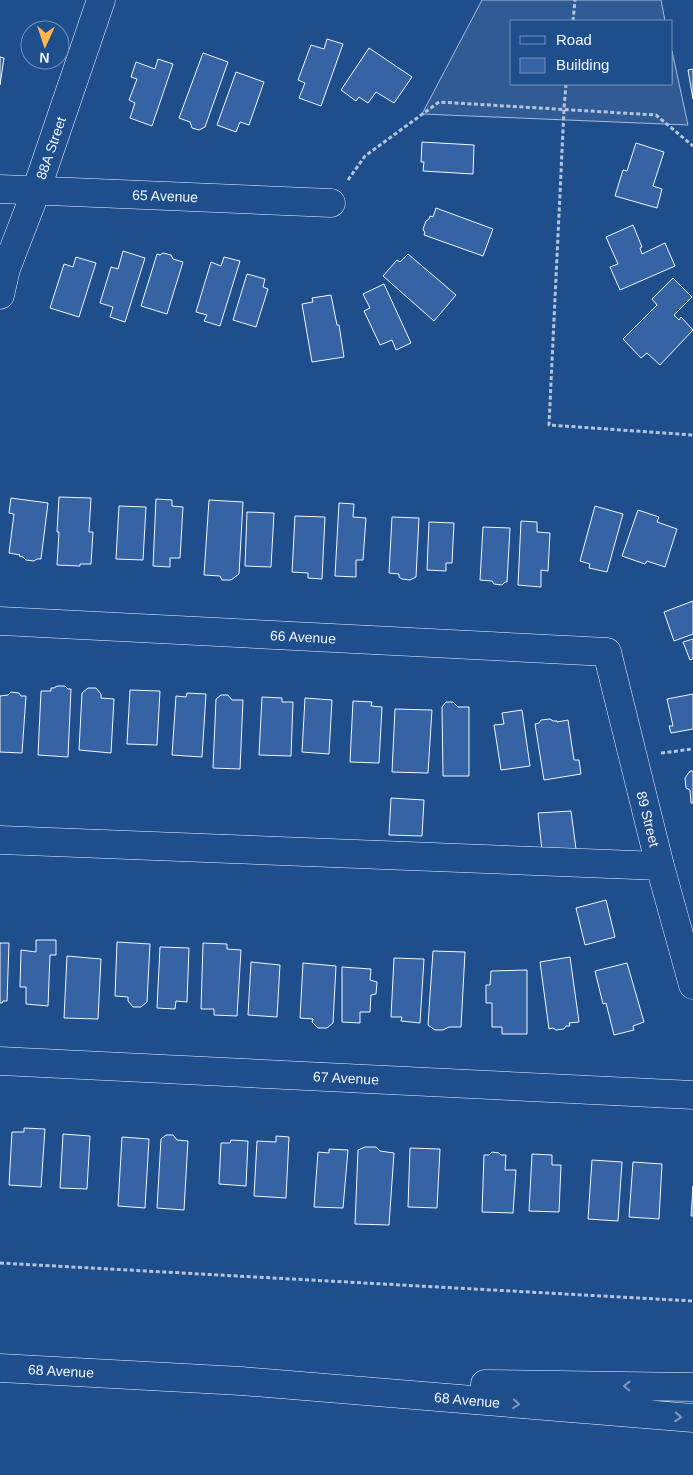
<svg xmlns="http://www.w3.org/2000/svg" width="693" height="1475" font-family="Arial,sans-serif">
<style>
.built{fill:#305b95;stroke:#a8bbd7}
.building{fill:#3563a3;stroke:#f2f6ff}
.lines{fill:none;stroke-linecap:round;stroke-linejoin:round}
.minor-casing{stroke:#f2f6ff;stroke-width:29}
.major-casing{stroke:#f2f6ff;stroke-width:29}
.path{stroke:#b3c4dc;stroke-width:3;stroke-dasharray:4 2.5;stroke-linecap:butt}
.minor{stroke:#1f4e8c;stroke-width:28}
.major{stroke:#1f4e8c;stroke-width:28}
.oneway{stroke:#7e9ac0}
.labels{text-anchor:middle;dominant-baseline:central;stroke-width:4;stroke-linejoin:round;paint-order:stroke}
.street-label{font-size:14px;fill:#f2f6ff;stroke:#1f4e8c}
</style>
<rect width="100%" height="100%" fill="#1f4e8c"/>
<!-- built -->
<path class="built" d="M482,0h179l4,21h-153v63h160v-33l16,74 -266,-11z"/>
<!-- building -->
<path class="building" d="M327,39l16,5 -22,62 -22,-8 6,-15 -7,-3 13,-35 13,4z
M369,48l43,29 -18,26 -18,-11 -8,11 -9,-6 -3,4 -15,-11z
M203,53l25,9 -23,65 -6,3 -7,-2 -2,-6 -11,-4z
M0,57l4,1 -4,27z
M158,59l15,5 -21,62 -22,-8 5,-15 -6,-3 8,-21 -6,-2 5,-15 19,7z
M693,69v30l-5,-29z
M236,72l28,10 -15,43 -9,-3 -4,10 -19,-7z
M422,142l52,3 -1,29 -50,-3 1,-9h-3z
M636,143l28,9 -11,34 9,3 -5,19 -42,-12 8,-26 4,1z
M436,208l57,21 -10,27 -59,-21 1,-2 -2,-4 3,-8 3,-2 1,-3 3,1z
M633,225l9,22 -2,1 2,6 23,-11 10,23 -55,24 -10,-23 8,-3 -12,-27z
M123,251l22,7 -20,64 -15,-5 3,-10 -13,-4 11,-36 7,2z
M163,253l8,2 2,4 10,3 -16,52 -26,-8 16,-52 3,1z
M408,254l48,41 -22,26 -51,-45 14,-16 3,2z
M76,257l20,6 -17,54 -29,-9 14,-44 9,3z
M224,257l16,4 -20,65 -16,-5 3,-6 -11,-3 15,-50 10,4z
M247,274l18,5 -2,8 5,2 -12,38 -23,-7z
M673,278l19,19 -18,18 5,5 2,-3 12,13 -33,35 -13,-12 -6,5 -18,-19 34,-34 -5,-6z
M384,284l27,59 -15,7 -4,-10 -12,5 -16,-34 6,-3 -7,-14z
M331,295l6,30h2l5,32 -32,5 -10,-58 11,-2 -1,-4z
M59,497l32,1 -2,34h4l-2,32h-11v2l-23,-1 2,-33h-2z
M11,498l37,5 -7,56h-4l-3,2 -8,-1 -3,-3 -4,-1 1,-1 -11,-2 5,-39 -5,-1z
M156,499l16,1v6l11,1 -3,51h-10v9l-17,-1z
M209,500l34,2 -4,72 -8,6h-9l-2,-4 -16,-1z
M339,503l15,1 -1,13 13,1 -3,42h-7v17l-21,-1z
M119,506l27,1 -3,53 -27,-1z
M595,506l28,8 -16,58 -18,-4 1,-4 -10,-3z
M638,510l21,7 -2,5 20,7 -12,38 -18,-6 -2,3 -23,-8z
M247,512l27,1 -3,54 -26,-1z
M295,516l30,1 -3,62 -14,-1v-5l-16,-1z
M392,517l27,1 -3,59 -6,3 -8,-1 -3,-2v-3l-10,-1z
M521,521l16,1v10l13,1 -2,38 -7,-1v17l-23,-2z
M429,522l25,1 -2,40h-6v8l-19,-1z
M483,527l27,1 -3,54h-2l-3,3 -8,-1 -2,-3 -12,-1z
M693,601v33l-19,7 -10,-29z
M693,639v20l-3,1 -7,-18z
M57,686h8l3,3h3l-3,68 -30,-2 3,-64h10v-3h3z
M88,688h8l5,6v4l13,1 -3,54 -32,-3 3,-57z
M130,690l30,1 -3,54 -30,-1z
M11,692l8,1 2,3h5l-4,57 -22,-1v-56l8,-1z
M187,693l19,1 -4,63 -30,-2 4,-59 10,1z
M693,694v35l-22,4 -2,-7h4l-6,-27z
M221,695h7l4,5h11l-3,69 -27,-1 3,-69z
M262,697l20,1v4h11l-2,54 -32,-1z
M305,698l27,2 -3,54 -27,-2z
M353,701l19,1 -1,4 11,1 -3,56 -29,-1z
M446,702h7l5,5h11v69h-26l-1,-69z
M395,709l37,1 -4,63 -36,-1z
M522,710l8,56 -29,4 -7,-45 10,-1 -2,-11z
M550,719l3,2h4v1l11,-2 6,40h5l2,14 -37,6 -9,-56 4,-1 2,-3z
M690,771h3v32h-2l-1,-13 -4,-2 -1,-10z
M391,798l33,2 -2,36 -33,-1z
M571,811l5,38 -34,2 -4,-38z
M606,900l9,37 -30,8 -9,-37z
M36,940h20v15h-6l-2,51 -22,-2v-17h-6l1,-37 15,2z
M117,942l33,2 -3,58 -6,5h-8l-5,-6v-4l-13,-1z
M0,943h9l-2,58h-4l-1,2h-2z
M203,943l24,1v5l14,1 -4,66 -23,-1v-6h-13z
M160,947l29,1 -2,54 -11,-1 -1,8 -18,-1z
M433,951l32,1 -4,75h-12l-6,3h-8l-7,-5z
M67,956l34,3 -3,60 -34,-1z
M570,957l9,65 -10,1 1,3h-4l-2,3 -8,1 -3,-2 -4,1 -9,-67z
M394,958l30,1 -4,64 -19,-2 1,-4h-11z
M251,962l29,3 -3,52 -29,-2z
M303,963l33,3 -3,57 -6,5h-9l-6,-6 1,-3 -13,-1z
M627,963l17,59 -11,4 1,4 -20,5 -8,-32 -3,1 -8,-33z
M342,967l29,2 -1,11 7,2 -1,12 -5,1 -1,17h-10v11l-18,-1z
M527,970v64h-25v-7h-10v-24h-6v-18h4l1,-14z
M24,1128l21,1 -4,58 -32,-2 3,-53h12z
M63,1134l27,2 -3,53 -27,-1z
M166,1135h7l4,5 11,1 -4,69 -27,-2 4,-69z
M276,1136l13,1 -3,61 -32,-2 3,-55 19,1z
M122,1137l27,2 -4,69 -27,-2z
M231,1140l17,1 -2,45 -27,-2 2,-41h9z
M365,1147h11l4,4 14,2 -5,72 -34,-1 3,-74z
M410,1148l30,1 -3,59 -29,-1z
M329,1149l19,1 -5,58 -29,-1 4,-55 11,1z
M492,1152l7,1 2,2h5l-1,15h11l-3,43 -31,-1 2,-57h5z
M532,1154l20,1v10h9l-2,47 -30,-1z
M592,1160l30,2 -4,59 -30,-2z
M633,1162l29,2 -3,55 -30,-2z
M693,1186v30h-2z"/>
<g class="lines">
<defs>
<path id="minor" d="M0,189l331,14
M0,295l6,-26 30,-78 65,-191
M0,621l607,31 53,214 33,119
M0,840l660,26
M0,1061l693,34"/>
<path id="major" d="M0,1368l241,13 452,37
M485,1384l208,3"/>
</defs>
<!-- minor casing -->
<use href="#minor" class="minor-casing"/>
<!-- major casing -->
<use href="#major" class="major-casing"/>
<!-- path -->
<path class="path" d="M573,21l2,-21
M566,84l-2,25 -15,316 144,10
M348,180l17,-24 74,-54 217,13 37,31
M661,753l32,-4
M0,1263l693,38"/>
<!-- minor -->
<use href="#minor" class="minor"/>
<!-- major -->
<use href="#major" class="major"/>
</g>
<!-- one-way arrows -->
<defs><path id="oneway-chevron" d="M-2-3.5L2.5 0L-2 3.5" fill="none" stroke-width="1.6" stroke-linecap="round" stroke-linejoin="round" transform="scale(1.25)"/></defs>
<g class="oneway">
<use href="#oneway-chevron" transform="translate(627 1386) rotate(-179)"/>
<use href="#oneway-chevron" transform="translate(516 1404) rotate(5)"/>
<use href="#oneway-chevron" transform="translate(678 1417) rotate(5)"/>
</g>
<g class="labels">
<!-- street labels -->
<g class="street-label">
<text transform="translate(51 148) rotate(-71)">88A Street</text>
<text transform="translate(165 196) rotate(2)">65 Avenue</text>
<text transform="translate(303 637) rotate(3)">66 Avenue</text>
<text transform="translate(648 819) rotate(76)">89 Street</text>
<text transform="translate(346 1078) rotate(3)">67 Avenue</text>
<text transform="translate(61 1371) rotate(3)">68 Avenue</text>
<text transform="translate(467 1400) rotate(5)">68 Avenue</text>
</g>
</g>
<!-- legend -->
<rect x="510" y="20" width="162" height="65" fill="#1f4e8c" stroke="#7391ba"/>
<rect x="520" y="36" width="25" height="8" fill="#1f4e8c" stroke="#7391ba"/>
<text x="556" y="45" font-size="15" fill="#f2f6ff">Road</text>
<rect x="520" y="58" width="25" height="15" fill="#3563a3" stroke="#7391ba"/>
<text x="556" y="70" font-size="15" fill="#f2f6ff">Building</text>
<!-- north arrow -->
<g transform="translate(45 45) rotate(183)"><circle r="24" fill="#1f4e8c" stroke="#7391ba"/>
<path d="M0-4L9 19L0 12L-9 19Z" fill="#ffb74d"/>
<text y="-8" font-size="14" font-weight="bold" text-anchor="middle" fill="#f2f6ff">N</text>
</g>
</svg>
